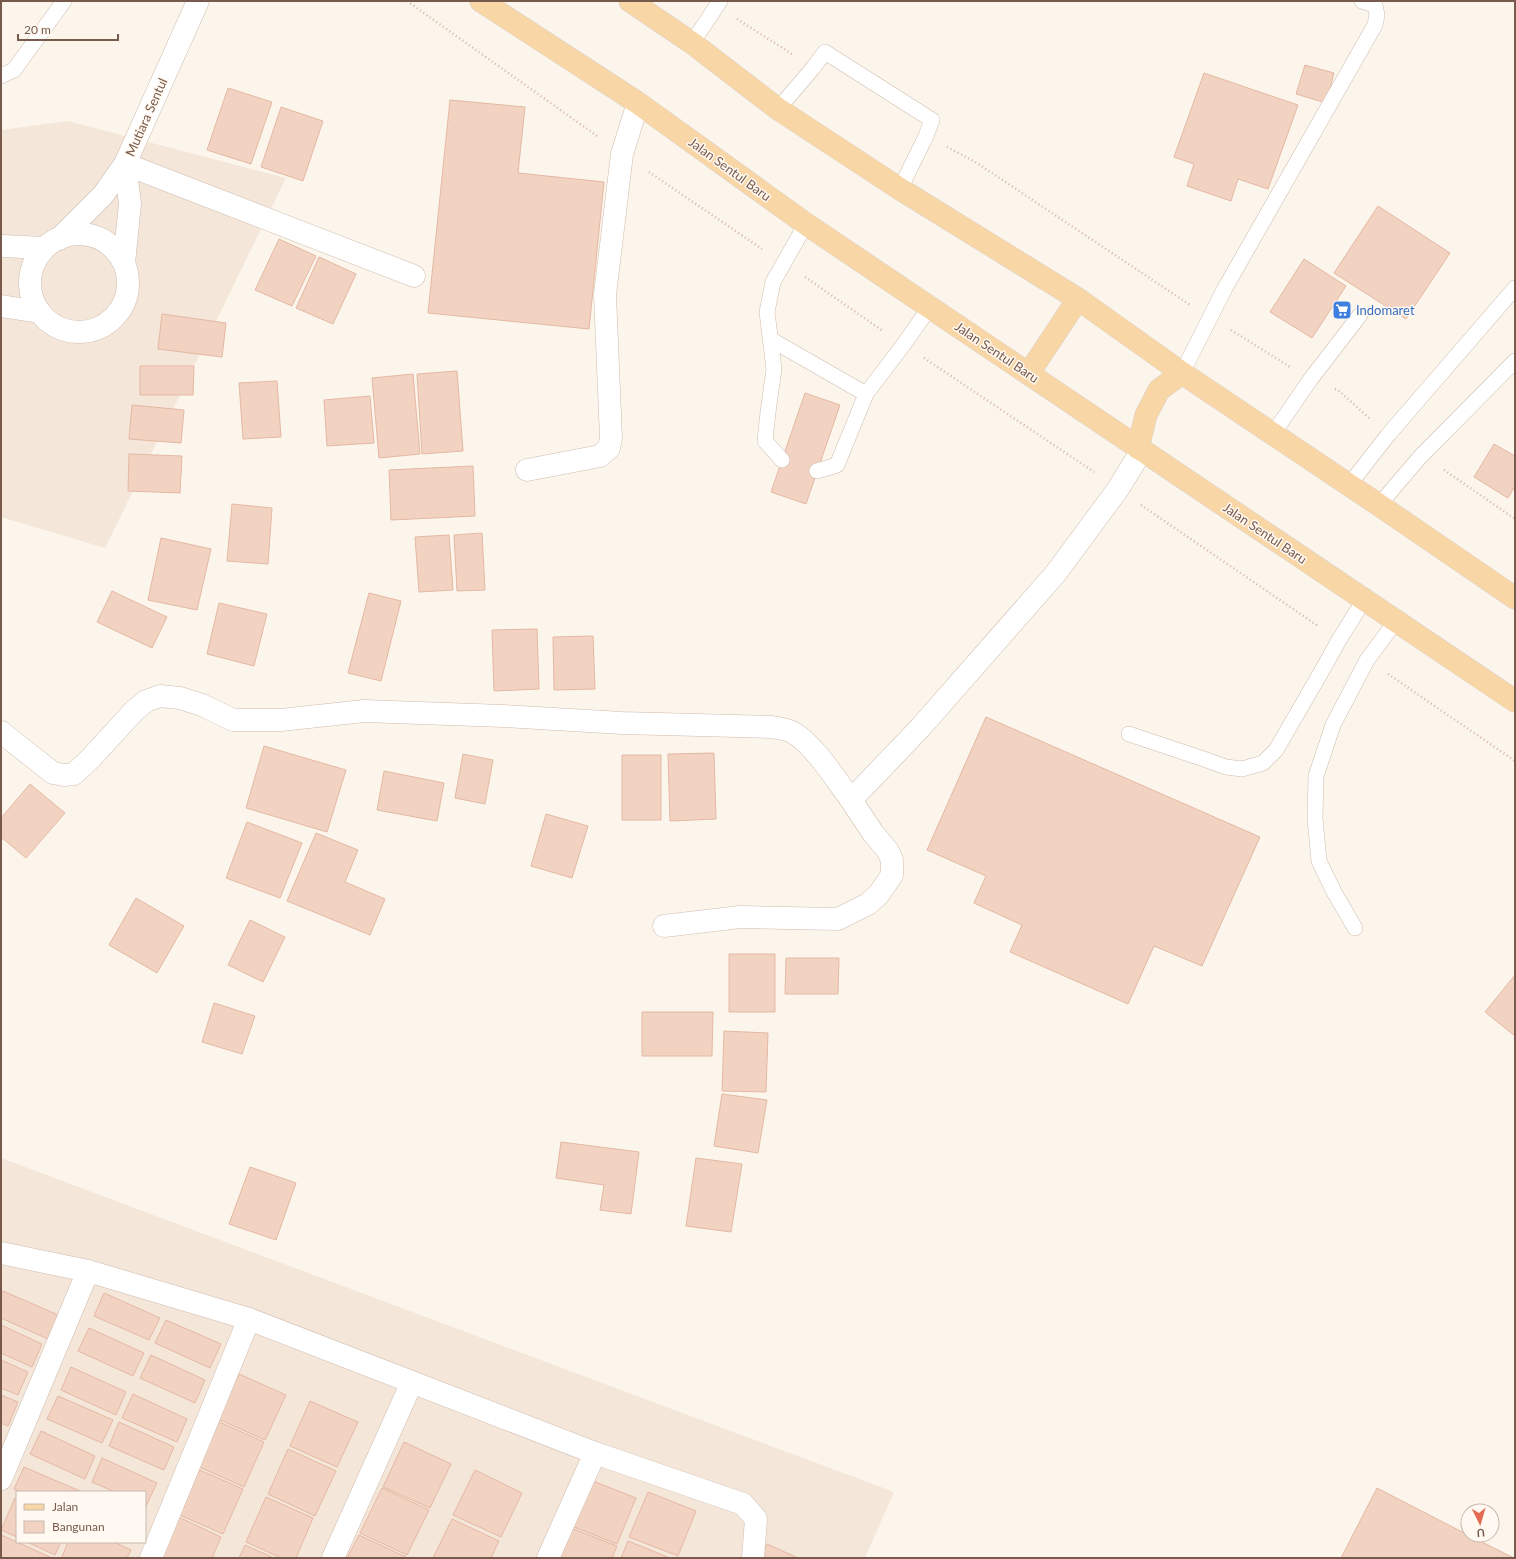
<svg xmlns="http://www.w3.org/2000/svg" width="1516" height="1559" font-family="Lato,sans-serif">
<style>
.residential{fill:#f4e6d9;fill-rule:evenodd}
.building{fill:#f2d3c2;stroke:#e4b8a3}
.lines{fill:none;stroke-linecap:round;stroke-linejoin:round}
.lane-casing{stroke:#cfbcaf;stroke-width:16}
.street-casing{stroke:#cfbcaf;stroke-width:23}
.primary-casing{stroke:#d9d1cd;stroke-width:23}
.path{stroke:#d7b6a5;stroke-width:2.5;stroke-dasharray:1 3;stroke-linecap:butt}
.lane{stroke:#fff;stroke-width:15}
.street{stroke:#fff;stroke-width:22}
.primary{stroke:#f9d6a5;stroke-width:22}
.labels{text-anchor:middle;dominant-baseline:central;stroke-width:3;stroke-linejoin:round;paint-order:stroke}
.street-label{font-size:13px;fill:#785a4d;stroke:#fff9f1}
.shop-label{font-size:13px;fill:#366cbe;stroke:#fff9f1;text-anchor:start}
</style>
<rect width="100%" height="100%" fill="#fcf5eb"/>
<!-- residential -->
<path class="residential" d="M68,121l218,57 -181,370 -104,-31v-387z
M1,1158l893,334 -29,66h-864zM17,1492h128v50h-128z"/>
<!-- building -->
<path class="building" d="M1305,65l29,8 -8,30 -30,-9z
M1204,73l94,32 -30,84 -30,-10 -7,22 -44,-15 7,-22 -20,-7z
M228,88l44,14 -21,62 -44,-14z
M450,100l75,7 -7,66 86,9 -15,147 -161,-16z
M281,107l42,14 -20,60 -42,-14z
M1378,206l72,47 -44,66 -72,-46z
M279,239l37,17 -24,50 -37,-16z
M319,257l37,17 -23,50 -37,-16z
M1304,259l42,27 -34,52 -42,-26z
M162,314l64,9 -4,34 -64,-8z
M140,366h54l-1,29h-53z
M457,371l6,80 -41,3 -5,-80z
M413,374l7,80 -41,4 -7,-80z
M277,381l4,56 -38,2 -4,-56z
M805,393l35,12 -34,99 -35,-12z
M370,396l4,47 -47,3 -3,-46z
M132,405l52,5 -3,33 -52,-4z
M1494,444l21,12v30l-7,12 -34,-21z
M129,454l53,2 -2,37 -52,-2z
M473,466l2,50 -84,4 -2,-50z
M232,504l40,4 -4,56 -41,-3z
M482,533l3,57 -28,1 -3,-56z
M449,535l4,55 -34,2 -4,-55z
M161,538l50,11 -14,61 -49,-10z
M112,591l55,26 -15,31 -55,-26z
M369,593l32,8 -20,80 -33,-8z
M219,603l48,11 -13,52 -47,-12z
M537,629l2,60 -45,2 -2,-61z
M593,636l2,53 -41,1 -1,-53z
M986,717l274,120 -58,129 -48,-20 -26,58 -118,-52 12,-27 -48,-22 12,-27 -59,-26z
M264,746l82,24 -19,62 -81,-24z
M714,753l2,66 -46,2 -2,-67z
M463,754l30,6 -8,44 -30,-6z
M622,755h39v65h-39z
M384,771l60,12 -7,38 -60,-11z
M30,784l35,29 -39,45 -25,-21v-19z
M546,814l42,12 -16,52 -41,-12z
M247,822l55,21 -22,55 -54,-20z
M316,833l42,17 -13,32 40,17 -15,36 -83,-34z
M136,898l48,28 -27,47 -48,-28z
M250,920l35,17 -22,45 -35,-17z
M729,954h46v58h-46z
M786,958h53l-1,36h-53z
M1515,975v61l-30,-24z
M214,1003l41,13 -13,38 -40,-12z
M642,1012h71l-1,44h-70z
M724,1031l44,2 -2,59 -44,-1z
M722,1094l45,6 -9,53 -44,-7z
M561,1142l78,10 -8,62 -31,-4 4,-25 -48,-7z
M696,1158l46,6 -11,68 -45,-6z
M250,1167l46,16 -20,57 -47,-16z
M3,1291l55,24 -10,24 -47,-21v-23z
M104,1293l56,25 -11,22 -55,-24z
M166,1320l55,24 -11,24 -55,-25z
M1,1325l41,19 -10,23 -31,-14z
M89,1328l55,25 -11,23 -55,-25z
M151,1355l54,25 -10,23 -55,-25z
M1,1360l27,12 -10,23 -17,-7z
M71,1367l55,25 -10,23 -55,-25z
M239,1374l47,21 -21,45 -47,-21z
M133,1394l54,25 -10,23 -55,-24z
M1,1395l17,7 -10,24 -7,-3z
M58,1396l55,24 -11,23 -55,-24z
M310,1401l48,21 -21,45 -47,-21z
M217,1421l47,21 -20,45 -47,-21z
M119,1422l55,25 -10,23 -55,-24z
M41,1431l54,25 -10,23 -55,-25z
M404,1442l47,22 -21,44 -47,-21z
M288,1449l48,22 -21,45 -47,-22z
M102,1458l55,25 -11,23h-1v-14h-30l-23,-10z
M24,1467l56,24 -59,1 -7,-3z
M195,1468l48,21 -20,45 -48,-21z
M475,1470l47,23 -21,44 -48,-22z
M588,1479l48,19 -19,46 -48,-19z
M382,1488l47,22 -22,45 -47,-22z
M1377,1488l91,47 46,23h-173z
M648,1492l48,19 -18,45 -49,-19z
M266,1497l47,21 -17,40h-15l-35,-16z
M15,1498l2,1v38l-16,-7z
M174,1515l47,22 -9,21h-58z
M452,1519l47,22 -8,17h-58z
M568,1527l49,19 -5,12h-56z
M1,1535l16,7 35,16h-51z
M359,1535l47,22 -1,1h-58z
M628,1541l42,17h-49z
M27,1542h34l-6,13z
M68,1542h46l17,8 -4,8h-64l-1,-1z
M767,1544l31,14h-38z
M245,1545l29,13h-35z"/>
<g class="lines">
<defs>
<path id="lane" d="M692,43l28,-42
M1,76l13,-6 50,-69
M778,109l35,-41 12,-16 107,68 -6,16 -26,53
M770,339l96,55
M1182,373l43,-85 150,-263 2,-10 -2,-10 -13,-4
M1273,434l37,-54 50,-65
M782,460l-17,-19 3,-29 6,-43 -7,-57 6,-30 33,-58
M817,471l20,-6 29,-71 38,-50 26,-37
M1349,485l39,-50 127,-147
M1379,505l41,-48 95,-96
M1129,734l72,24 25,9 16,2 21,-6 13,-13 44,-76 19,-34 25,-40
M1355,928l-21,-36 -15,-31 -4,-43 1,-42 17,-51 34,-65 29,-39"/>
<path id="street" d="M125,164l289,112
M30 283a49 49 0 1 1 98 0a49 49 0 1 1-98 0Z
M59,239l44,-44 22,-31
M1,246l44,2
M124,263l6,-59 -5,-40 73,-163
M1,306l39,6
M527,470l73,-14 9,-8 2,-10 -6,-143 17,-141 16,-51
M1,732l52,41 11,2 10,-1 17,-16 43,-47 12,-10 14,-5 20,2 22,7 31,15h48l83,-9 139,5 119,7 149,4c7,1 15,2 21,5 21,11 45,49 59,68l69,-72 136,-155 62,-84 24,-39
M664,926l76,-9 98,2 30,-15 11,-10 13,-19v-15l-4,-9 -15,-18 -22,-33
M1,1253l87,18 161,48 346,134 148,51 13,15 -3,39
M1,1479l87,-208
M151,1558l98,-239
M333,1558l79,-176
M548,1558l47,-105"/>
<path id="primary" d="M481,1l157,102 168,121 709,477
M630,1l62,42 86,66 122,80 178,110 104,74 197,132 136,93
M1029,373l49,-74
M1138,448l8,-33 13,-25 23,-17"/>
</defs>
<!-- lane casing -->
<use href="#lane" class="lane-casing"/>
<!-- street casing -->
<use href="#street" class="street-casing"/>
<!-- primary casing -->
<use href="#primary" class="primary-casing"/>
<!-- path -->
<path class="path" d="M407,1l190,135
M737,19l55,35
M947,147l30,16 213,142
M649,172l113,77
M805,277l78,54
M1231,330l59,37
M924,358l170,114
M1335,389l3,1 31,28
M1444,470l71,49
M1141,505l177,121
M1388,674l127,87"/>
<!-- lane -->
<use href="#lane" class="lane"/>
<!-- street -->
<use href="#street" class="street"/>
<!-- primary -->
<use href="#primary" class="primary"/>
</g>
<!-- icons -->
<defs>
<symbol id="supermarket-square" viewBox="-11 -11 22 22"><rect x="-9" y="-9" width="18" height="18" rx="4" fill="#3f7fe0" stroke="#fff9f1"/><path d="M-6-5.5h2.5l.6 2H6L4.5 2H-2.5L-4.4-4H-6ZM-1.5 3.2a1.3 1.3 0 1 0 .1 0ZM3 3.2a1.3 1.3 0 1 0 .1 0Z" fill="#fff"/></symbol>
</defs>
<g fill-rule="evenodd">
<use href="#supermarket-square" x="1331" y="299" width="22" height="22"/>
</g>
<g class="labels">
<!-- street labels -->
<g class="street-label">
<text transform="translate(146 117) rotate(-66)">Mutiara Sentul</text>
<text transform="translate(730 169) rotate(36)">Jalan Sentul Baru</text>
<text transform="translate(997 352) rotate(34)">Jalan Sentul Baru</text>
<text transform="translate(1265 533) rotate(34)">Jalan Sentul Baru</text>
</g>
<!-- shop labels -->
<g class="shop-label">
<text x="1356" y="310">Indomaret</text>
</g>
</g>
<!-- border -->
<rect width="1516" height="1559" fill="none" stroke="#785a4d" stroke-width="4"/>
<!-- legend -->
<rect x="16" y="1491" width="130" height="52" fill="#fff9f1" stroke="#c9b9af"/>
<rect x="24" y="1504" width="20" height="6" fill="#f9d6a5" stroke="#c9b9af"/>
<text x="52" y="1511" font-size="12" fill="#785a4d">Jalan</text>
<rect x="24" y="1521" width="20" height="12" fill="#f2d3c2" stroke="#c9b9af"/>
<text x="52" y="1531" font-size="12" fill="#785a4d">Bangunan</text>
<!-- north arrow -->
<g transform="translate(1480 1523) rotate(175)"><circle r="19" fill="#fff9f1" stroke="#c9b9af"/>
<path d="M0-3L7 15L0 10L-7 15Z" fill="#e46b52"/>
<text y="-6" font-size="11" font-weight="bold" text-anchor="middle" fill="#785a4d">U</text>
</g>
<!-- scale -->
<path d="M18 34v6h100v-6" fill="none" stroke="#785a4d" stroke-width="2"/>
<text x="24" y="34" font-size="12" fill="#785a4d" stroke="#fff9f1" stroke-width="3" paint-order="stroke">20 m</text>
</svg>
